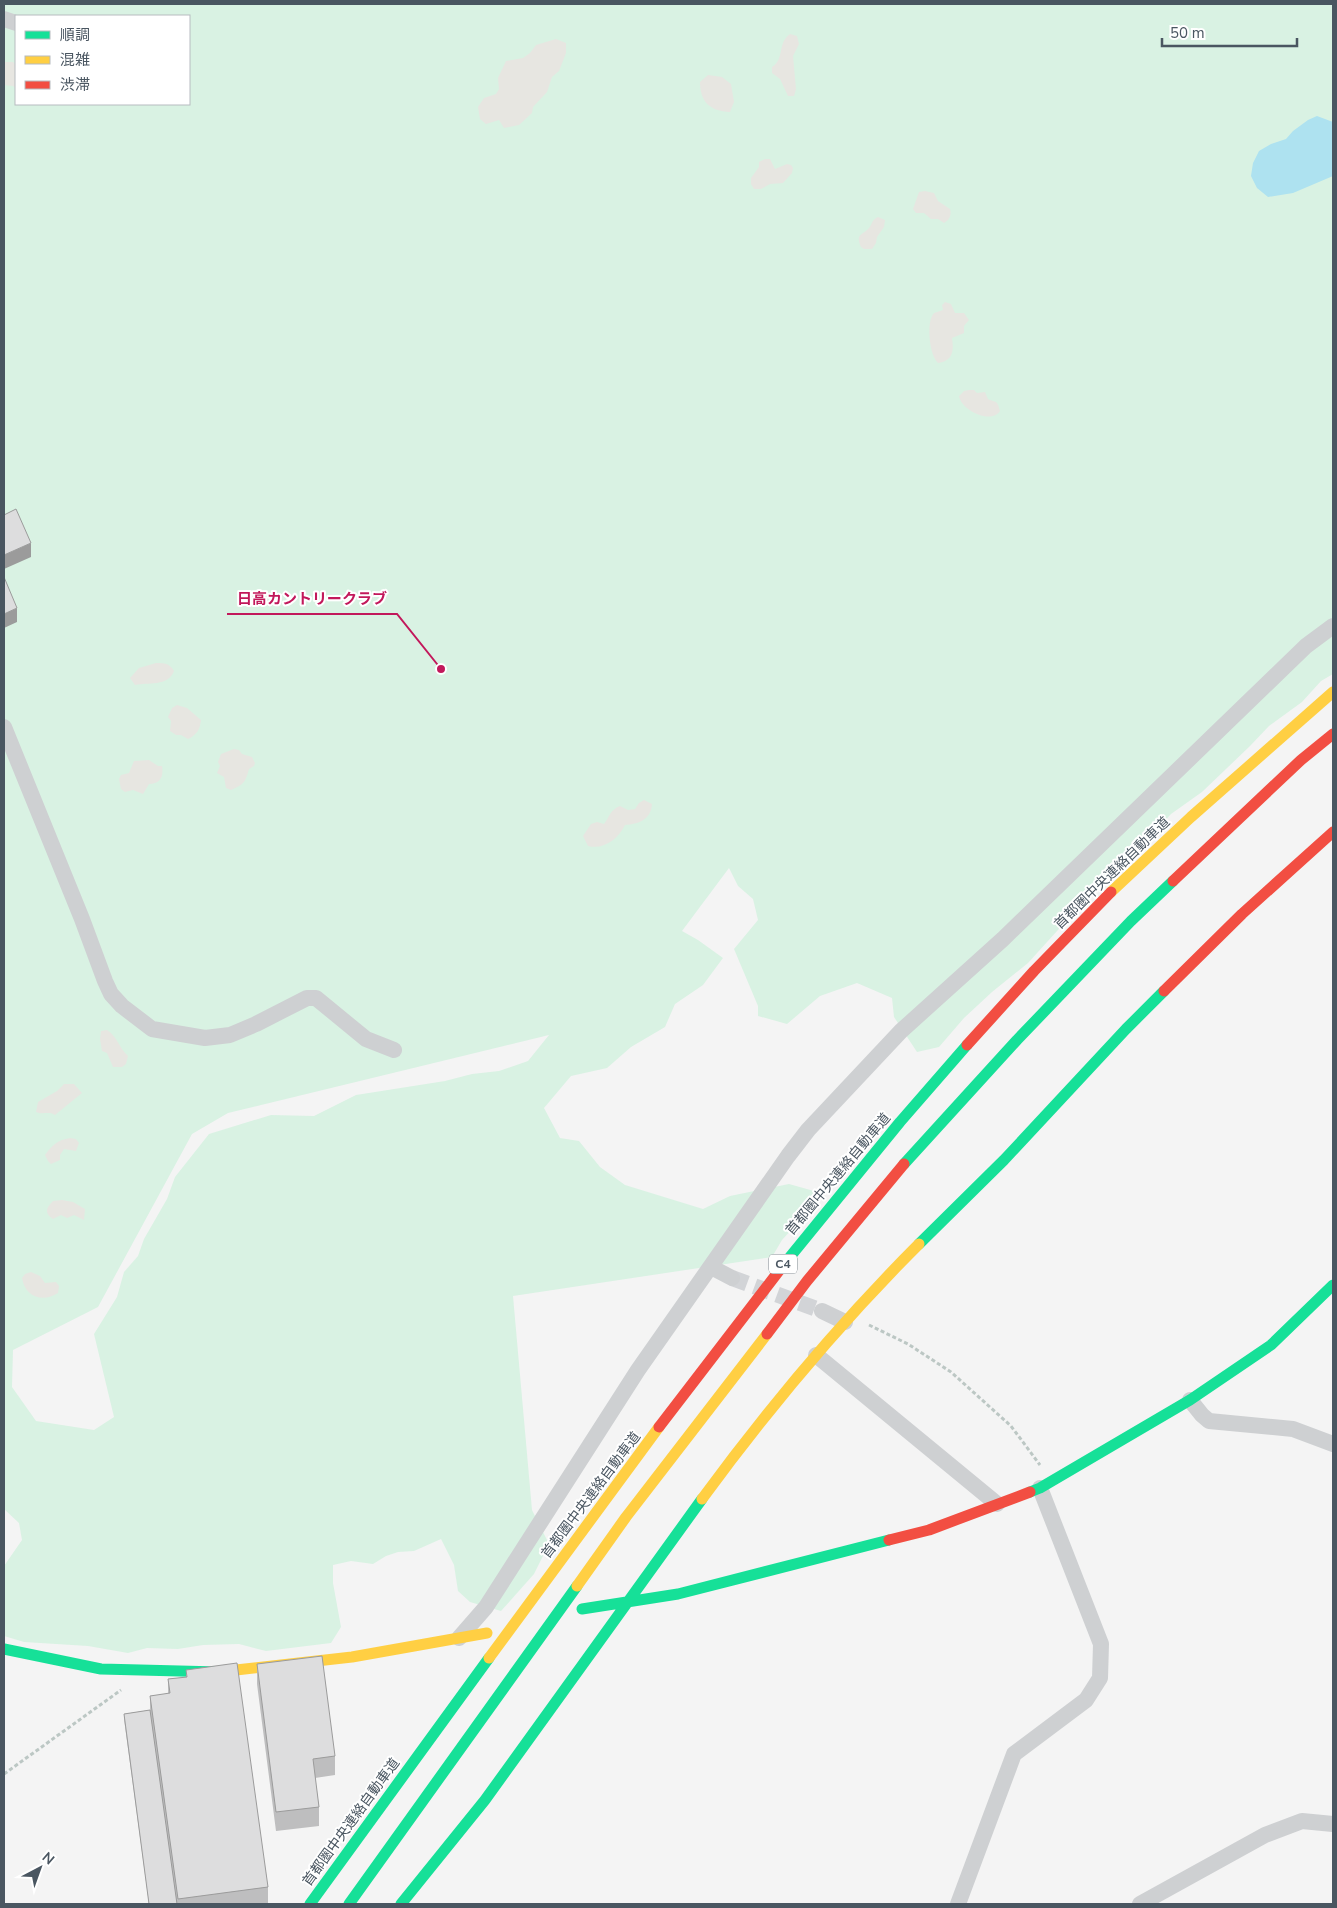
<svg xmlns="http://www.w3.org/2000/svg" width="1337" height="1908" font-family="'Nunito Sans','Noto Sans JP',sans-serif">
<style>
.green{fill:#d9f2e3;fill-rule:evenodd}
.sand{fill:#e7e6e1}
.water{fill:#aee2f0}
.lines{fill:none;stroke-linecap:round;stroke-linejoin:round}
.street-tunnel{stroke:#d2d4d7;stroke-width:16;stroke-dasharray:16 8;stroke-linecap:butt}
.path{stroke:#bcc7c4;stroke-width:3;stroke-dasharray:4 2.5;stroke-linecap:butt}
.street{stroke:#ced0d2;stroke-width:16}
.fast{stroke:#16e098;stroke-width:11}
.slow{stroke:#ffcf43;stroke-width:11}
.jam{stroke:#f24e42;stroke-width:11}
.wall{fill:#bebebf}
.shaded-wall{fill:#9b9b9b}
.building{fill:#ddddde;stroke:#9b9b9b}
.labels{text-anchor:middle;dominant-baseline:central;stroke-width:4;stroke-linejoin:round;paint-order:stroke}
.shield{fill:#fff;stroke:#808990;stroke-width:1}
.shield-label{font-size:12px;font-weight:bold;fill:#4a5661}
.street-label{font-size:14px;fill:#4a5661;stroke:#fff}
.leader{fill:none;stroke:#c2185b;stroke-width:2}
.callout-dot{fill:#c2185b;stroke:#fff;stroke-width:2}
.callout-label{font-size:15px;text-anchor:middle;font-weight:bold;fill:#c2185b;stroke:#fff;stroke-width:4;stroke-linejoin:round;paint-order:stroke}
</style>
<rect width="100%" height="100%" fill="#f4f4f4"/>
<!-- green -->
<path class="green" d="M4,4h1329v670l-12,7 -19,21 -33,24 -19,20 -48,46 -31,22 -48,52 -36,26 -20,28 -39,43 -36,29 -28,26 -25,29 -22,5 -23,-35 -2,-19 -35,-15 -37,13 -33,28 -29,-8v-10l-24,-57 24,-29 -5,-21 -15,-13 -9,-18 -47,63 16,9 25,18 -20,27 -28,19 -10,23 -34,20 -24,21 -36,8 -27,32 16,30 19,3 21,26 25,18 78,24 27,-13 59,-12 25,7 -9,24 -23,25 -10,17 -259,39 19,214 17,34 -15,30 -33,37 -31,-9 -12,-11 -4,-26 -13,-26 -27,12 -16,1 -12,4 -13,8 -22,-3 -18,4v18l8,44 -10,16 -65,8 -27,-7 -36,1 -25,4 -31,-1 -19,5 -40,-7 -64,-4 -20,-6v-70l18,-26 -3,-17 -15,-14zM16,16h173v88h-173zM549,1035l-21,26 -29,10 -27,3 -27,7 -89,14 -42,21 -43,-1 -62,19 -34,43 -8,22 -23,40 -6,17 -14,16 -7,25 -23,37 20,83 -20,13 -58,-9 -24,-34 1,-37 85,-43 94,-173 36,-21z"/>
<!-- sand -->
<path class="sand" d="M790,34l7,2 2,8 -6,12 3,33 -2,7h-6l-8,-17 -8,-6v-6c13,-8 5,-24 18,-33z
M556,39l10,4v10l-7,18 -7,6 -5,15 -14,15 -1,6 -13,12 -15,3 -5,-8 -13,4 -6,-5 -2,-12 6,-9 12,-4 3,-5 -1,-11 8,-17 17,-3 7,-5 6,-8z
M4,62h9l3,3v23l-3,-2 -9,-1z
M708,75l14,2 9,7 3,18 -4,10c-20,-1 -30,-10 -30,-30z
M765,159h5l5,10 12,-5 4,1 2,3 -1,5 -9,10 -13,1 -9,5h-7l-3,-5v-6l8,-11v-5z
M925,191l9,2 4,8 12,8c2,6 -1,11 -6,14l-6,-4h-7l-7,-6h-8l-3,-4 6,-17z
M878,217l7,3 -1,7 -7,10 -1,6 -4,6h-8l-3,-2c-5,-12 -1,-11 6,-17 6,-5 3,-9 11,-13z
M945,302l6,2 4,9h9l5,7 -5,6v7l-12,5c2,13 1,23 -14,25 -9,-8 -12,-42 -4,-50l9,-3 -1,-5z
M969,390h5l3,3 8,-1 3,7c8,4 9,0 12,12 -9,14 -39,-1 -41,-15l5,-5z
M156,663c9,0 13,0 18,8 -6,16 -26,11 -39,14l-5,-7 9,-10z
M177,705l10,3 14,12c-1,9 -4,15 -13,19l-7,-4h-5l-6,-4 1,-10 -3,-4 4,-9z
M234,749l5,1 3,4 10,3 3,6 -1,3 -5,3c-4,14 -5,15 -18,21l-5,-2 -2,-11 -7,-4 3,-7 -2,-4 3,-8z
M149,760l9,6h4c2,11 -2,18 -13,18l-6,10 -10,-4 -8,2 -4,-3 -2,-10 2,-4 8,-2 5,-12z
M644,800l8,4c-1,16 -14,20 -27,21 -7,14 -21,25 -37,21l-5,-10 8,-12 6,-2 7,2c6,-8 6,-14 16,-18l8,4 7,-1 4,-6z
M107,1030c10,6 12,18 21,26l-2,8 -4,3h-9l-6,-14 -5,-2 -2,-12 1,-8z
M64,1084h10l8,9 -27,22c-6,-4 -13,0 -19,-3l2,-10 19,-11z
M70,1138l6,1 3,4 -3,8 -12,-2 -4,6v5l-9,4 -3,-3 -3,-6c7,-10 13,-15 25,-17z
M62,1200l11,2 12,7 -1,11 -10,-5 -7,3 -6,-3 -8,4c-9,-6 -7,-11 0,-18z
M31,1272l9,4 5,7 11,-1 3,4 -1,7c-15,10 -33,4 -36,-15l3,-4z"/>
<!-- water -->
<path class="water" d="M1317,116l16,6v54l-40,17 -25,4 -11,-9 -6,-12 2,-13 6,-12 12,-7 15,-5 7,-8 15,-11z"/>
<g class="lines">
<!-- street-tunnel -->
<path class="street-tunnel" d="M732,1278l90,33"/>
<!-- path -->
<path class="path" d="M869,1325l39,19 43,28 60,54 29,39
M4,1774l117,-84"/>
<!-- street -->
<path class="street" d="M4,19l12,4
M4,727l78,192 23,62 6,13 11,12 30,23 53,9 25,-3 26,-11 51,-26h9l50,41 28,11
M711,1267l21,11
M822,1311l23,11
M816,1355l181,149
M1190,1400l12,15 7,6 84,8 40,15
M459,1638l27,-31 152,-237 150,-214 20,-26 93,-99 102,-92 303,-293 27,-20
M958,1904l56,-150 72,-54 14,-22 1,-34 -61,-156
M1140,1904l125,-69 37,-14 31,3"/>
<!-- fast -->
<path class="fast" d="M904,1164l113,-124 114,-119 42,-40
M919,1244l85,-84 122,-131 38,-38
M785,1263l115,-141 67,-77
M1030,1492l10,-4 150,-88 81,-55 62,-60
M582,1609l96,-15 211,-54
M4,1649l97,20 118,3 17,-2
M310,1904l179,-246
M349,1904l228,-318
M401,1904l84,-104 217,-301"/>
<!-- slow -->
<path class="slow" d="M1111,892l80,-75 142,-125
M702,1499c66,-90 138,-176 217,-255
M577,1586l49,-69 141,-183
M489,1658l170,-231
M236,1670l116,-13 135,-24"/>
<!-- jam -->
<path class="jam" d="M1173,881l128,-121 32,-26
M1164,991l78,-77 91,-82
M967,1045l67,-74 77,-79
M767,1334l40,-53 97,-117
M659,1427l126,-164
M889,1540l40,-10 101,-38"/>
</g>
<!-- wall -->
<path class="wall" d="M257,1664l78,92v19l-20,3 4,29v19l-43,5 -19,-147z
M186,1670l82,217v17h-119l-25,-185v-5l26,-4v-14l18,-2v-15l18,-2z"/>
<!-- shaded-wall -->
<path class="shaded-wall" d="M31,543v14l-27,12v-14z
M17,608v14l-13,6v-14z"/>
<!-- building -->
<path class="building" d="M16,509l15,34 -27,12v-40z
M4,577l13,31 -13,6z
M322,1656l13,100 -22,3 6,48 -43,5 -19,-148z
M237,1663l31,224 -90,12 -28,-203 20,-3 -2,-14 19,-2 -1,-7z
M150,1710l27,194h-28l-25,-190z"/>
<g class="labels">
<!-- shield labels -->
<rect class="shield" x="769" y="1254.5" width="28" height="19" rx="4"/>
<g class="shield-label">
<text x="783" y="1264">C4</text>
</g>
<!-- street labels -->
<g class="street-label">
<text transform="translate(1112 873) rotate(-44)">首都圏中央連絡自動車道</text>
<text transform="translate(838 1174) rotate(-50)">首都圏中央連絡自動車道</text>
<text transform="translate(591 1495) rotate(-53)">首都圏中央連絡自動車道</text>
<text transform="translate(351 1822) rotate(-54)">首都圏中央連絡自動車道</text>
</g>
</g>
<!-- callouts -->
<path class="leader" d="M441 669L397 614H227"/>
<circle class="callout-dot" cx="441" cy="669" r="5"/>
<g class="callout-label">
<text x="312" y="604">日高カントリークラブ</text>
</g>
<!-- border -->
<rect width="1337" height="1908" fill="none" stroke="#4a5661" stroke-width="10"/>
<!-- legend -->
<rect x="15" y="15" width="175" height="90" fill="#ffffff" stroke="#b7bbc0"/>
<rect x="25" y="31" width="25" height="8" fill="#16e098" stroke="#b7bbc0"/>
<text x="60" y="40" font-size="15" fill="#4a5661">順調</text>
<rect x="25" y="56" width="25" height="8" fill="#ffcf43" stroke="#b7bbc0"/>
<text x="60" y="65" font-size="15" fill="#4a5661">混雑</text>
<rect x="25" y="81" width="25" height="8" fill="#f24e42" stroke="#b7bbc0"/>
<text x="60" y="90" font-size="15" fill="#4a5661">渋滞</text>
<!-- north arrow -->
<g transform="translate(40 1868) rotate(41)" stroke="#ffffff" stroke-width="4" paint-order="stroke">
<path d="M0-4L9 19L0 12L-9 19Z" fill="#4a5661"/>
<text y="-8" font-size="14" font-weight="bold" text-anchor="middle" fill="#4a5661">N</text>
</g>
<!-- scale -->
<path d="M1162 38v8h135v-8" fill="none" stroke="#4a5661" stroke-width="2.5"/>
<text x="1170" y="38" font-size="15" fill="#4a5661" stroke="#ffffff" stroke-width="4" paint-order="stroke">50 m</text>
</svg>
